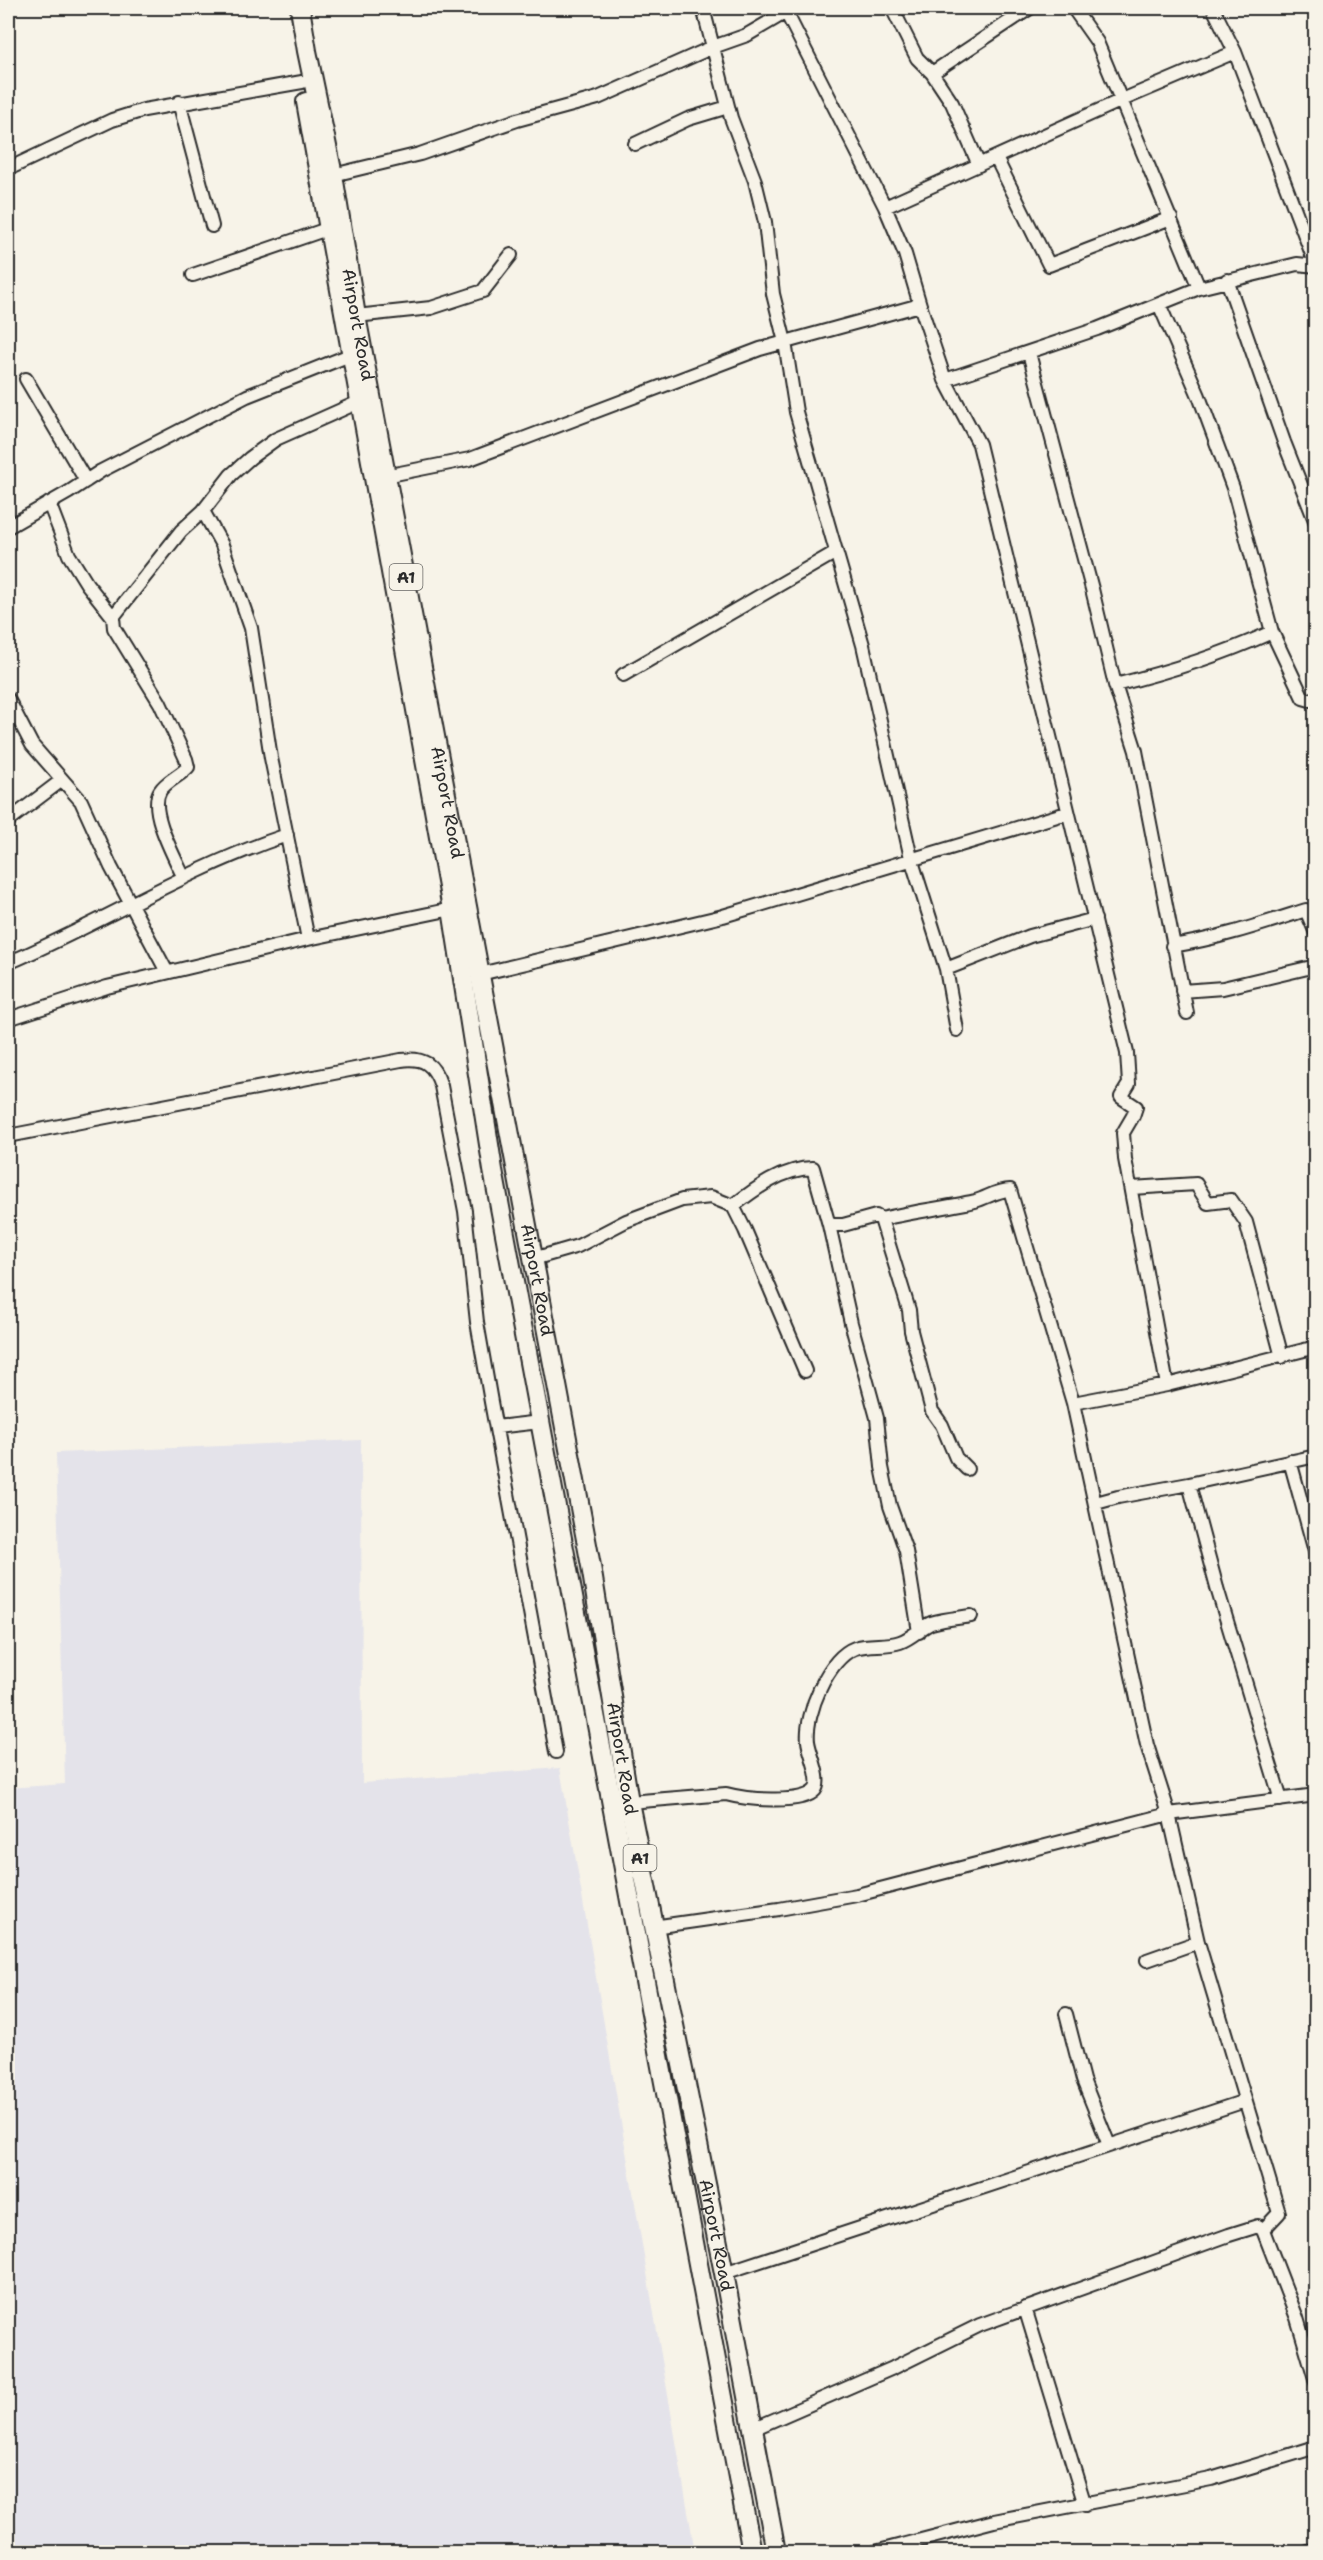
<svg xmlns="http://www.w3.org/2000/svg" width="1323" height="2560" font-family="'Shantell Sans',sans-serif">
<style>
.built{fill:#e4e3ea}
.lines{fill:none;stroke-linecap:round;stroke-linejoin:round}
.minor-casing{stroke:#2b2b2b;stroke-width:16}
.highway-casing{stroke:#2b2b2b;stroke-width:22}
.minor{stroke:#f7f3e8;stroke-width:12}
.highway{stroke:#f7f3e8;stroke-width:18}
.labels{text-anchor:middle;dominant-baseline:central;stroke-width:4.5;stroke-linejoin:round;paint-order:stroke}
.shield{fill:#f7f3e8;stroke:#686764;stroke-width:1.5}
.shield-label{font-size:16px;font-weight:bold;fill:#2b2b2b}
.street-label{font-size:18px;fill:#2b2b2b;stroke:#f7f3e8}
</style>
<rect width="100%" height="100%" fill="#f7f3e8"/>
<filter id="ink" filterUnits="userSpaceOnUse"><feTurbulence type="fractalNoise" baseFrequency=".0167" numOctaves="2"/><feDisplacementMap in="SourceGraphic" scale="12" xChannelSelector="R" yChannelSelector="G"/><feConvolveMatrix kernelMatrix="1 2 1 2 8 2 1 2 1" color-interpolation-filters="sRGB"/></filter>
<g filter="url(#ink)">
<!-- built -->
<path class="built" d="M361,1440l1,343 198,-15 135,784h-687v-764l57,-4 -9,-331z"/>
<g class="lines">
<defs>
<path id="minor" d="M703,8l28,110 24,63 10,41 8,72 12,48 11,70 67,233 48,213 35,111 11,61
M892,8l25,50 15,15 20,30 27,62
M1073,8l24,34 102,246
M1213,8l22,44 81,213
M932,73l98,-65
M179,102l33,124
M635,144l53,-25 40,-12
M996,158l53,107 122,-47
M8,169l104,-49 32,-10 158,-28
M333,175l87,-21 97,-34 81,-22 115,-51 34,-12 39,-23 99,195 20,47 15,51
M885,207l237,-107 113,-48
M193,275l134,-46
M1227,280l57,162 32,81
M1159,304l40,92 34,92 39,144 31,66 7,2 6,-2
M356,316l75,-8 52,-17 28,-36
M1029,353l63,236 23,96 21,66 51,262
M26,379l60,102
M945,380l152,-51 102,-41 98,-24 19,2
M380,477l90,-18 290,-110 160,-44 25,75 34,64 148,609 2,31 -8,13 15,10 -3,9 -10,17 2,26 42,226
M49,503l20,52 18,29 26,33 1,11 46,75 26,56 2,8c-8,9 -22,14 -28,24 -12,19 15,67 24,87
M203,511l19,34 29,83 20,130 37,181
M8,527l61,-35 32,-21 146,-75 103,-41
M113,617l68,-86 22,-20 28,-36 19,-17 26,-19 83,-37
M623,675l213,-123
M1115,685c57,-14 104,-29 157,-53
M8,699l24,46 49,56 30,66 56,105
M8,821l54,-41
M1172,946c46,-7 90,-22 134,-36l10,23
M8,963c94,-40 182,-96 279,-128
M946,969l84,-33 65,-17
M480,974l243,-58 344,-103
M1182,991l41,-3 93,-22
M8,1019l99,-32 201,-48 144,-30
M8,1136l393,-76c23,-3 33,4 40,26l24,125 12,111 14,80 65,350
M1131,1188l65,-4 12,19 23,-3 15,22 36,135
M733,1206l12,24 60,141
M881,1219l28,91 2,21 21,80 10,14 14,33 11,11
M829,1225l22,98 26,95 5,49 8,39 16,45 13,81
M533,1259l45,-13 48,-25 56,-21 29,-3 22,9c22,-17 50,-38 80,-38l16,57h14l33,-9 5,3c31,-7 63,-11 94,-18 12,-3 22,-11 35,-11l63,213 74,342 22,69 29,128 81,271 -16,17 34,88 19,64
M1073,1403l94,-18 149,-38
M496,1427l44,-5
M1290,1461l26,94
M1189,1484l28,104 64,212
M1096,1503l22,-6 71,-13 127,-28
M629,1802l97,-8c18,5 76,11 89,-4 8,-10 -6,-37 -7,-49 -3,-27 20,-83 47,-93 15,-5 31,-1 45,-6 12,-4 20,-14 31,-19 13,-4 27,-5 40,-7
M653,1927l126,-18 78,-14 312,-81 147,-19
M1147,1960l51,-18
M1066,2014l17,66 26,65
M724,2273l521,-172
M1025,2308l60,197
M753,2429l140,-61 87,-43 249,-90 29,-9 5,4
M875,2552l119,-31 217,-42 105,-32
M1308,2552l8,-2"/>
<g id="highway">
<path id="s1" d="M300,8l7,43 26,124 23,141 235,1250 38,236 95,471 52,279"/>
<path d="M306,102l146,807 41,261 259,1382"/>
</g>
</defs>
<!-- minor casing -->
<use href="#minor" class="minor-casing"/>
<!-- highway casing -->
<use href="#highway" class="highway-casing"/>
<!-- minor -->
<use href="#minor" class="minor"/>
<!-- highway -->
<use href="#highway" class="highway"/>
</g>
</g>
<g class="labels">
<!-- shield labels -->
<g class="shield">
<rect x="389.5" y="564" width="33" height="26" rx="4.5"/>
<rect x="623.5" y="1845" width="33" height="26" rx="4.5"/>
</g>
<g class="shield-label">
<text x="406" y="577">A1</text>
<text x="640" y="1858">A1</text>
</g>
<!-- street labels -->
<g class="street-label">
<text stroke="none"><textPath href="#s1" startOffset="322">Airport Road</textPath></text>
<text stroke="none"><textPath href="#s1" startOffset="808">Airport Road</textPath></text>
<text stroke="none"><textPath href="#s1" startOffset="1294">Airport Road</textPath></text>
<text stroke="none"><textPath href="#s1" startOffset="1780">Airport Road</textPath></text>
<text stroke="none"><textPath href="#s1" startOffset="2266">Airport Road</textPath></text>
</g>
</g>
<!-- margin -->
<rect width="1323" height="2560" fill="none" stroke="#f7f3e8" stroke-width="30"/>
<rect x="15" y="15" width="1293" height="2530" fill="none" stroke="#2b2b2b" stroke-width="2" filter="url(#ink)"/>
</svg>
